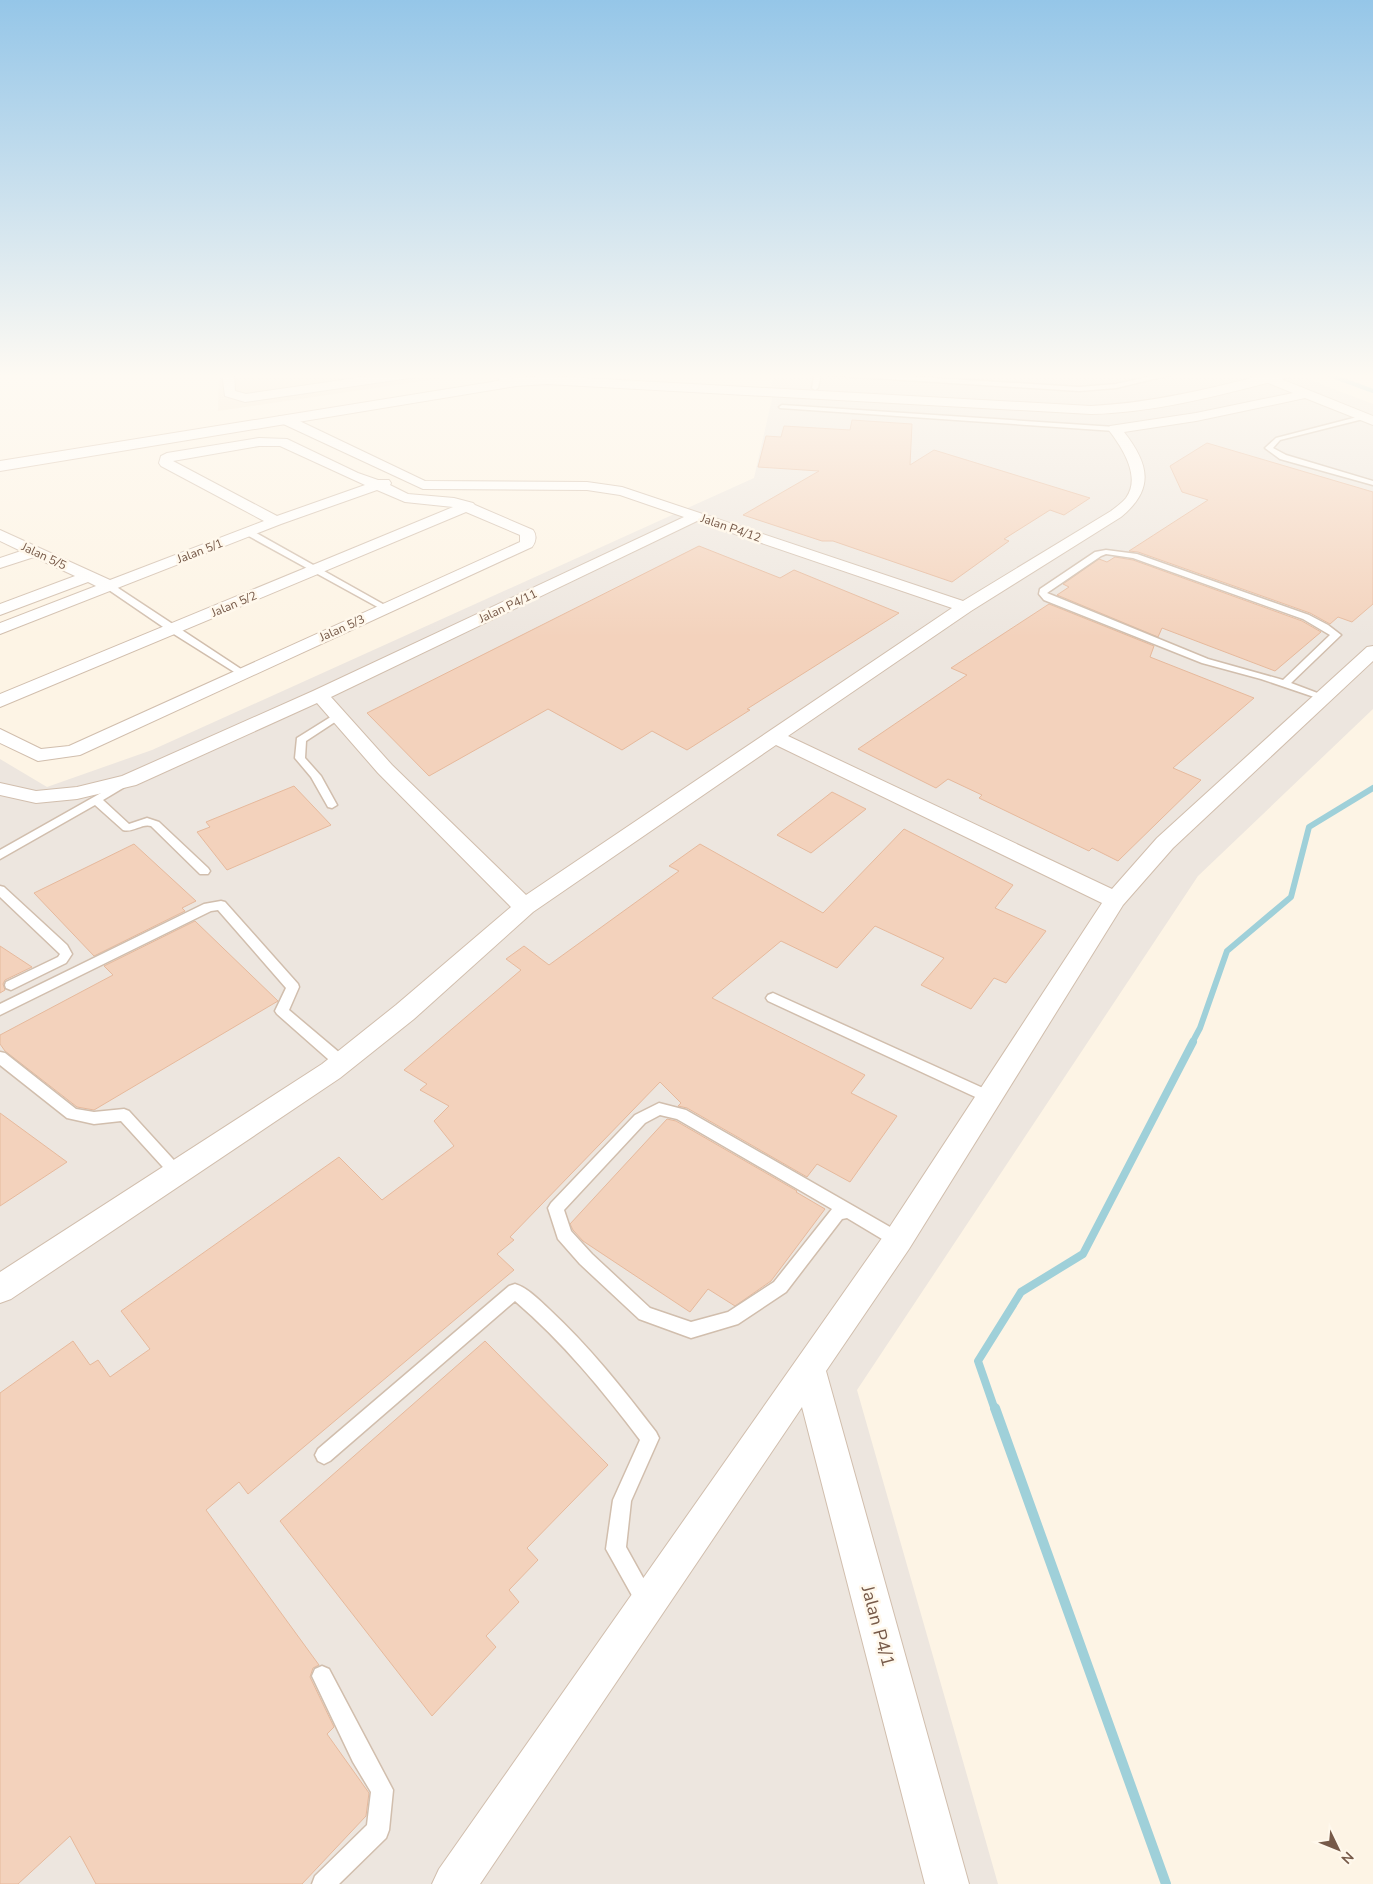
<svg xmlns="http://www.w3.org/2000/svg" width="1373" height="1884" font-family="'Nunito Sans',sans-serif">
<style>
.residential{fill:#f5e6d3}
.industrial{fill:#ede6df}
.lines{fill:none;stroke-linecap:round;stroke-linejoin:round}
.stream-far3{stroke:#9fd0d9;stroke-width:4}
.stream-far2{stroke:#9fd0d9;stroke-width:6}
.stream-far1{stroke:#9fd0d9;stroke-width:8}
.stream{stroke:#9fd0d9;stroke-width:10}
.building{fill:#f3d2bc;stroke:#e6b99c}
.lane-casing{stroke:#d1bead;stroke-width:3}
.street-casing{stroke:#d1bead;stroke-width:2}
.secondary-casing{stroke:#d4beab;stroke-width:2}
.lane{fill:#fff;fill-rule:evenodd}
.street{fill:#fff;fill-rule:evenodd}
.secondary{fill:#fff;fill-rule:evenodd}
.labels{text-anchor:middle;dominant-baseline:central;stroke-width:5;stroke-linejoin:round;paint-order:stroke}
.far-street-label{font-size:12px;fill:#775a49;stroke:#fff8ec}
.near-street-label{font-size:18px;fill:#775a49;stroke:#fff8ec}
</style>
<rect width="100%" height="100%" fill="#fdf4e5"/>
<!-- residential -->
<path class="residential" d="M219,373h258l-259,38z"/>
<!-- industrial -->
<path class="industrial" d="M771,373h521l81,31v305l-175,167 -341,514 141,494h-998v-1125l47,28 105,-37 602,-272 18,-79z"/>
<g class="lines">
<!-- stream-far3 -->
<path class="stream-far3" d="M1324,373l49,18"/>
<!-- stream-far2 -->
<path class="stream-far2" d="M1192,1043l8,-15 27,-77 64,-54 18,-70 64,-39"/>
<!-- stream-far1 -->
<path class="stream-far1" d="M995,1410l-17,-49 43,-69 62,-38 110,-212"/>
<!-- stream -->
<path class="stream" d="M995,1408l171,476"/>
</g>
<!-- building -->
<path class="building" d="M852,420l60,4 -2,41 24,-15 156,48 -26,17 -14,-5 -46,29 5,2 -57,41 -119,-41h-11l-79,-26 76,-44 -61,-4 8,-31 15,1 3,-11 66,4z
M1207,443l166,49v112l-21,18 -14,-5 -8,7 -20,-11 -172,-61 -9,-1 79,-51 -26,-8 -12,-26z
M699,546l81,32 14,-8 105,43 -152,96 3,1 -63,40 -35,-19 -30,19 -74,-41 -119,67 -62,-63z
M1115,557l18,3 169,61 19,11 -46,39 -113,-43 -4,9 -101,-42 12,-8 -6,-3 36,-25 8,3z
M1049,604l105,42 -4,11 104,41 -81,70 28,12 -83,81 -26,-13 -3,3 -110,-53 3,-3 -34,-16 -12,9 -78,-39 109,-74 -16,-7z
M294,786l37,39 -104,45 -30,-38 13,-5 -4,-5z
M832,792l34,17 -55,44 -34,-18z
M904,829l109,56 -18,23 51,23 -40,52 -12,-5 -23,31 -50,-24 23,-27 -69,-32 -38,42 -56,-27 -69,57 153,77 -14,18 46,23 -47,66 -33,-18 -10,13 -120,-69 -9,-2 3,-3 -21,-21 -150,155 4,3 -17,14 17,16 -266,224 -9,-12 -33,28 113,155 -6,3 -3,9 24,50 -7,7 42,59 -3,23 -64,68h-206l-26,-48 -52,48h-18v-491l73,-52 17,24 8,-5 12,17 40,-28 -29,-38 218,-154 43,43 72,-54 -20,-25 15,-15 -29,-16 7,-6 -23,-14 117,-100 -15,-11 18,-13 25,19 130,-94 -10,-5 31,-22 123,69z
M134,844l62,57 -14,7 3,3 -91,45 -60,-63z
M195,921l83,80 -184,109 -17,-3 -72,-56 -5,-7v-9l113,-60 -9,-9z
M0,946l32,21 -27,13 -2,4 2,6 -5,3z
M0,1113l67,49 -67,44z
M667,1119l9,2 121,70 -1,1 29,17 -54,72 -36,25 -27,-17 -18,23 -107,-71 -10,-11 -3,-6z
M485,1341l123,124 -81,83 11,12 -29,30 10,12 -33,34 10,11 -64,69 -152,-195z"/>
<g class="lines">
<defs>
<path id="lane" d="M350,373h6l4,9h-4z
M815,373h6l-3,15 -3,2 -3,-2z
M822,373h33l224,14 37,-3 50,-11h12l-62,15 -37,3 -254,-16z
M782,405l333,22 3,2 -3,2 -335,-23 -1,-1z
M1365,415l2,1v2l-87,22 -7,8 13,7 87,26v4l-93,-26 -15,-11 11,-10z
M245,530h6l139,78 -4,3 -3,-1 -138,-76z
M1106,550l31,4 172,61 19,10 13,10 -50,48 37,14 -2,2h-6l-59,-20 -59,-16 -158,-63 -5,-6 1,-5 55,-37zM1106,554l27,4 170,61 27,16 -47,45 -75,-21 -161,-66 54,-37z
M109,583l3,1 135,89 -5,3 -3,-1 -70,-44 -63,-43 -1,-2z
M337,713l5,3 -1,2 -35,23 -1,17 16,18 16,29 -5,3 -4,-1 -17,-30 -16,-19 2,-20z
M124,780l5,3 -1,2 -25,15 26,24 18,-6 12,4 49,46 2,3 -2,3h-8l-49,-48c-9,-3 -18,7 -28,4l-28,-25 -95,54v-9z
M0,886l4,1 63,58 5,9 -6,9 -55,27 -5,-2 -1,-3 1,-3 52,-25 2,-3 -60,-57z
M221,901l4,1 73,82 1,3 -10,23 58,49 2,4 -2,4 -5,1 -5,-1 -60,-53 -2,-3 11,-23 -68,-78 -7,1 -211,104v-11l204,-100z
M773,993l221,100 2,4 -2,4 -5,2 -5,-2 -216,-100 -2,-3 2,-3z
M0,1052l5,1 71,56 18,3 30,-3 5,2 53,58 3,4 -3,4 -5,2 -5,-2 -51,-56 -27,3 -27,-6 -67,-53z
M659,1103l27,7 218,125 2,5 -2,5 -6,2 -6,-2 -45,-27 -5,1 -56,73 -48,32 -47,14 -52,-19 -59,-55 -22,-25 -10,-31 3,-5 84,-88zM660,1115l17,4 155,90 -58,73 -46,30 -37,10 -41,-14 -58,-54 -21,-23 -7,-21 81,-87z
M515,1284c13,4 24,16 34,25 40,37 74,80 107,123l3,6 -28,63 -5,46 30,54 -3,7 -7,3 -7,-3 -33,-59 7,-49 27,-60c-38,-50 -77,-98 -125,-139l-185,160 -6,3 -6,-3 -3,-6 3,-6 191,-163z
M322,1666l7,3 64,121 -4,40 -3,8 -47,46h-27l3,-8 52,-51 4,-33 -18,-30 -41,-86 3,-7z"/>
<path id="street" d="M222,373h12l1,18 11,3 145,-21h31l-6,4 -171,25 -20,-6z
M493,373h13l9,10 -6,4 -4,-1z
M1249,373h17l107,43v9l-68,-27 -109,23 -72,11c25,32 31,57 -3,85l-150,94 -183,125 324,153 45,-51 210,-191 6,-1v15l-200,187 -50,57 -214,344 -83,122 143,513h-44l-123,-477 -322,477h-48l7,-15 448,-638 215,-328 -326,-158 -243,167 -119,107 -74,59 -329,221 -11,4v-31l322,-208 74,-59 115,-98 -133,-134 -61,-70 -181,82 -59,14 -41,4 -36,-8v-12l36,8 41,-4 45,-11 191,-85 371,-174 -64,-22 -33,-5 -164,-1 -144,-67 -1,-3 1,-3h10l136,65 162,1 35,5 341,114 148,-90c5,-4 11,-8 15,-13 16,-22 -5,-52 -18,-69l2,-3 86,-13 97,-20 -42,-17zM697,521l255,87 -426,287 -134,-130 -61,-68z
M259,438l28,1 71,34 20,7h11l2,3 -1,2 18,9 46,4 19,5 2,2 58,25c4,5 3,12 -1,17l-452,208 -42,6 -38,-18v-14l41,20 28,-3 451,-204v-7l-54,-23 -466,195v-13l453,-187 -48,-5 -28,-12 -96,34 -281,110v-11l96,-37 -8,-4 -88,33v-11l75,-28 -41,-19 -34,11v-10l21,-7 -21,-10v-11l110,50 154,-59 -103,-55 -2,-3 2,-7 6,-3zM259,446h21l85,39 -88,31 -104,-55z"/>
<path id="secondary" d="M1272,373h24l-2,3c-67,17 -133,36 -203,38l-544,-30 -31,2 -516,85v-10l516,-83 31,-2 544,30c62,-3 121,-18 181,-33z"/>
</defs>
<!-- lane casing -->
<use href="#lane" class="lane-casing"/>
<!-- street casing -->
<use href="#street" class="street-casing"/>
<!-- secondary casing -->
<use href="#secondary" class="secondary-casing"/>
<!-- lane -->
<use href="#lane" class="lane"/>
<!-- street -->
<use href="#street" class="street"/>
<!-- secondary -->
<use href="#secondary" class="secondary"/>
</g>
<!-- sky -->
<linearGradient id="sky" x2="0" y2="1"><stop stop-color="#95c6e8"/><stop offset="0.59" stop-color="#fefaf3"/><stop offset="1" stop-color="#fefaf3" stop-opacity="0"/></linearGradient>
<rect width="1373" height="637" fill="url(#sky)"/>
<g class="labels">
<!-- far-street labels -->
<g class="far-street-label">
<text transform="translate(731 528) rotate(19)">Jalan P4/12</text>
<text transform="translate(200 551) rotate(-21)">Jalan 5/1</text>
<text transform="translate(44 556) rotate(25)">Jalan 5/5</text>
<text transform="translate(234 604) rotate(-23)">Jalan 5/2</text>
<text transform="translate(508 606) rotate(-25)">Jalan P4/11</text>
<text transform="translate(342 628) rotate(-24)">Jalan 5/3</text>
</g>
<!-- near-street labels -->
<g class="near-street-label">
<text transform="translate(878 1626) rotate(75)">Jalan P4/1</text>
</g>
</g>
<!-- north arrow -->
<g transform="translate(1338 1849) rotate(133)" stroke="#fff8ec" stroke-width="4" paint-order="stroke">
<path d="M0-4L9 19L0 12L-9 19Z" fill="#775a49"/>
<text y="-8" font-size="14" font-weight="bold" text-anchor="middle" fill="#775a49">N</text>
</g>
</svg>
